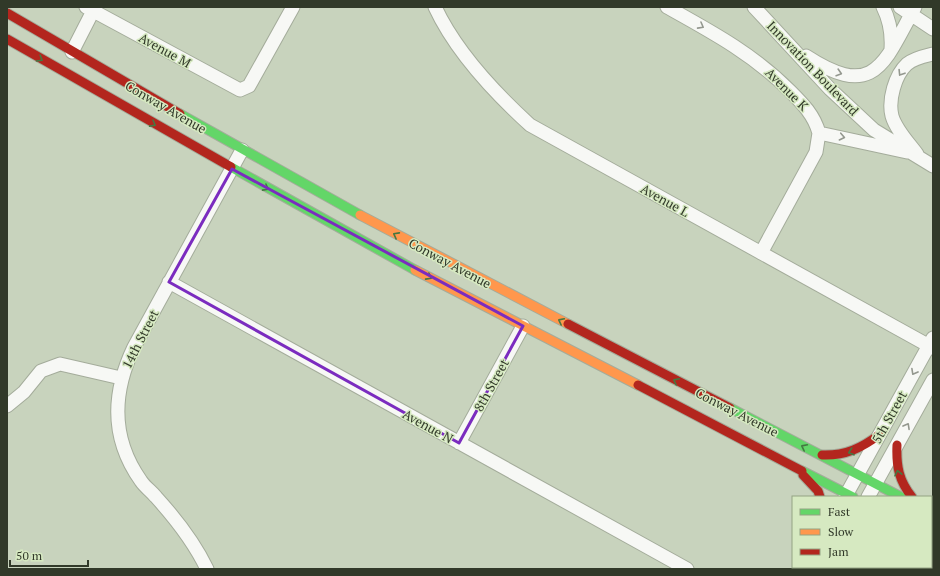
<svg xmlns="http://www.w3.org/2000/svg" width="940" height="576" font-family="'PT Serif',serif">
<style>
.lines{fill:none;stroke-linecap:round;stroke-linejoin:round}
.street-casing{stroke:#a4ac9b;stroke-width:15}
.fast-casing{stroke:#a4ac9b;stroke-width:11}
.slow-casing{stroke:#a4ac9b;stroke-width:11}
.jam-casing{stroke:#a4ac9b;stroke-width:11}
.street{stroke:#f7f8f5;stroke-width:13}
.fast{stroke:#63d668;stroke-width:9}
.slow{stroke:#ff974d;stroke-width:9}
.jam{stroke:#b3261e;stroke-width:9}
.oneway{stroke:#94988f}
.oneway2{stroke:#457842}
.marked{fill:none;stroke:#7b2cbf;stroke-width:3;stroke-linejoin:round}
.labels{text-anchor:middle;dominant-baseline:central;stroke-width:3;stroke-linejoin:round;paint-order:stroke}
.street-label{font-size:13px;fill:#313929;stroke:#d6e9c1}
</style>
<rect width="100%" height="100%" fill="#c8d3bd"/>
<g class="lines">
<defs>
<path id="street" d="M86,7l154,83 9,-4 44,-79
M435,7c20,43 61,87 95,118l403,223
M667,7c45,25 86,47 123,84 13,13 24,24 29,42l88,19
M754,7l76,82 44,41 59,36
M883,7c7,14 9,27 8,42
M900,7l33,22
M72,52l23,-45
M806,56c69,45 78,7 109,-49
M917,154c-8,-11 -21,-24 -25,-38 -4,-16 3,-41 15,-52 7,-6 18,-8 26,-10
M761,253l55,-101 3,-19
M169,282l518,287
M7,406l17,-14 17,-21 19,-7 61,14
M459,443l64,-117
M845,497l88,-159
M868,497l65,-117
M207,569c-13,-27 -31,-50 -51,-72 -5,-6 -11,-10 -15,-16 -30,-42 -29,-88 -7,-134l108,-197
M805,569l1,-2
M828,569l1,-2"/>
<path id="fast" d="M180,114l180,101
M231,167l184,103
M730,408l171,89
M802,471l51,26"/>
<path id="slow" d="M360,215l208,109
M415,270l223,115
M931,513l2,1
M931,538l2,1"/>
<path id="jam" d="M7,13l173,101
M7,39l224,128
M568,324l162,84
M638,385l164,86
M897,445c-1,21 2,36 15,52
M822,455c23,1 40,-7 58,-21
M803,475l15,16 2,6"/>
</defs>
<!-- street casing -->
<use href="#street" class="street-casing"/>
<!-- fast casing -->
<use href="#fast" class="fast-casing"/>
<!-- slow casing -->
<use href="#slow" class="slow-casing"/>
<!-- jam casing -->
<use href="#jam" class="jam-casing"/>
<!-- street -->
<use href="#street" class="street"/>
<!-- fast -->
<use href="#fast" class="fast"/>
<!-- slow -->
<use href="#slow" class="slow"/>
<!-- jam -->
<use href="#jam" class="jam"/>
</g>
<!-- one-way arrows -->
<defs><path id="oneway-chevron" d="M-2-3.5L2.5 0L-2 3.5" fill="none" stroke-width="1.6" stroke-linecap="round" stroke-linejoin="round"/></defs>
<g class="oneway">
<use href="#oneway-chevron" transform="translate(701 26) rotate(29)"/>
<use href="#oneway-chevron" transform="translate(839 73) rotate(17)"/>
<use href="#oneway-chevron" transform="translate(901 73) rotate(122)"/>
<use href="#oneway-chevron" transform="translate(842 137) rotate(12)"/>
<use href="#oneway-chevron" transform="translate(914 372) rotate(119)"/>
<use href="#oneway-chevron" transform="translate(907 426) rotate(-61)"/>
</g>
<g class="oneway2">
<use href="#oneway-chevron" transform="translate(40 59) rotate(31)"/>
<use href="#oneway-chevron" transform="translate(153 124) rotate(29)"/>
<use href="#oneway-chevron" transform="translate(266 188) rotate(29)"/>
<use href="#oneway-chevron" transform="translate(396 235) rotate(-152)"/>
<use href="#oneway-chevron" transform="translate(429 277) rotate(28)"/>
<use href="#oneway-chevron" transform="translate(561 321) rotate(-153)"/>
<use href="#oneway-chevron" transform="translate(676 381) rotate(-153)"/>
<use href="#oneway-chevron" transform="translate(804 447) rotate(-153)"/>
<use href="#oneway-chevron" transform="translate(851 452) rotate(161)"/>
<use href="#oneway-chevron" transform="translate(898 473) rotate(-103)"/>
</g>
<!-- marked area -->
<path class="marked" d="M232,169l291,157 -64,117 -290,-161z"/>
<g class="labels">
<!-- street labels -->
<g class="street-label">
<text transform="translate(165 50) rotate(29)">Avenue M</text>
<text transform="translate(813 68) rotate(46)">Innovation Boulevard</text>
<text transform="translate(787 89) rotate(45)">Avenue K</text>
<text transform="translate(166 107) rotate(30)">Conway Avenue</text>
<text transform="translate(665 200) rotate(29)">Avenue L</text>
<text transform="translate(450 263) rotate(28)">Conway Avenue</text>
<text transform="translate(140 339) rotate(-63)">14th Street</text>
<text transform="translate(491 385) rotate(-61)">8th Street</text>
<text transform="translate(737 412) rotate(27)">Conway Avenue</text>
<text transform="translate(889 417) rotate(-61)">5th Street</text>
<text transform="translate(428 426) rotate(29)">Avenue N</text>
</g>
</g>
<!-- border -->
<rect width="940" height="576" fill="none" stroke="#313929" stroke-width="16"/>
<!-- legend -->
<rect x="792" y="496" width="140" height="72" fill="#d6e9c1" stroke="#94a384"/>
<rect x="800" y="509" width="20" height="6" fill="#63d668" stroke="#94a384"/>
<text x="828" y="516" font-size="12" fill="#313929">Fast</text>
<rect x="800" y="529" width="20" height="6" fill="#ff974d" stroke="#94a384"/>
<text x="828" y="536" font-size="12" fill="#313929">Slow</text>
<rect x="800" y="549" width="20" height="6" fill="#b3261e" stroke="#94a384"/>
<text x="828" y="556" font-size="12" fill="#313929">Jam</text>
<!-- scale -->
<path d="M10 560v6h78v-6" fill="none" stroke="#313929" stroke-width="2"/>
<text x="16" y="560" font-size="12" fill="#313929" stroke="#d6e9c1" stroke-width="3" paint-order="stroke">50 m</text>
</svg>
